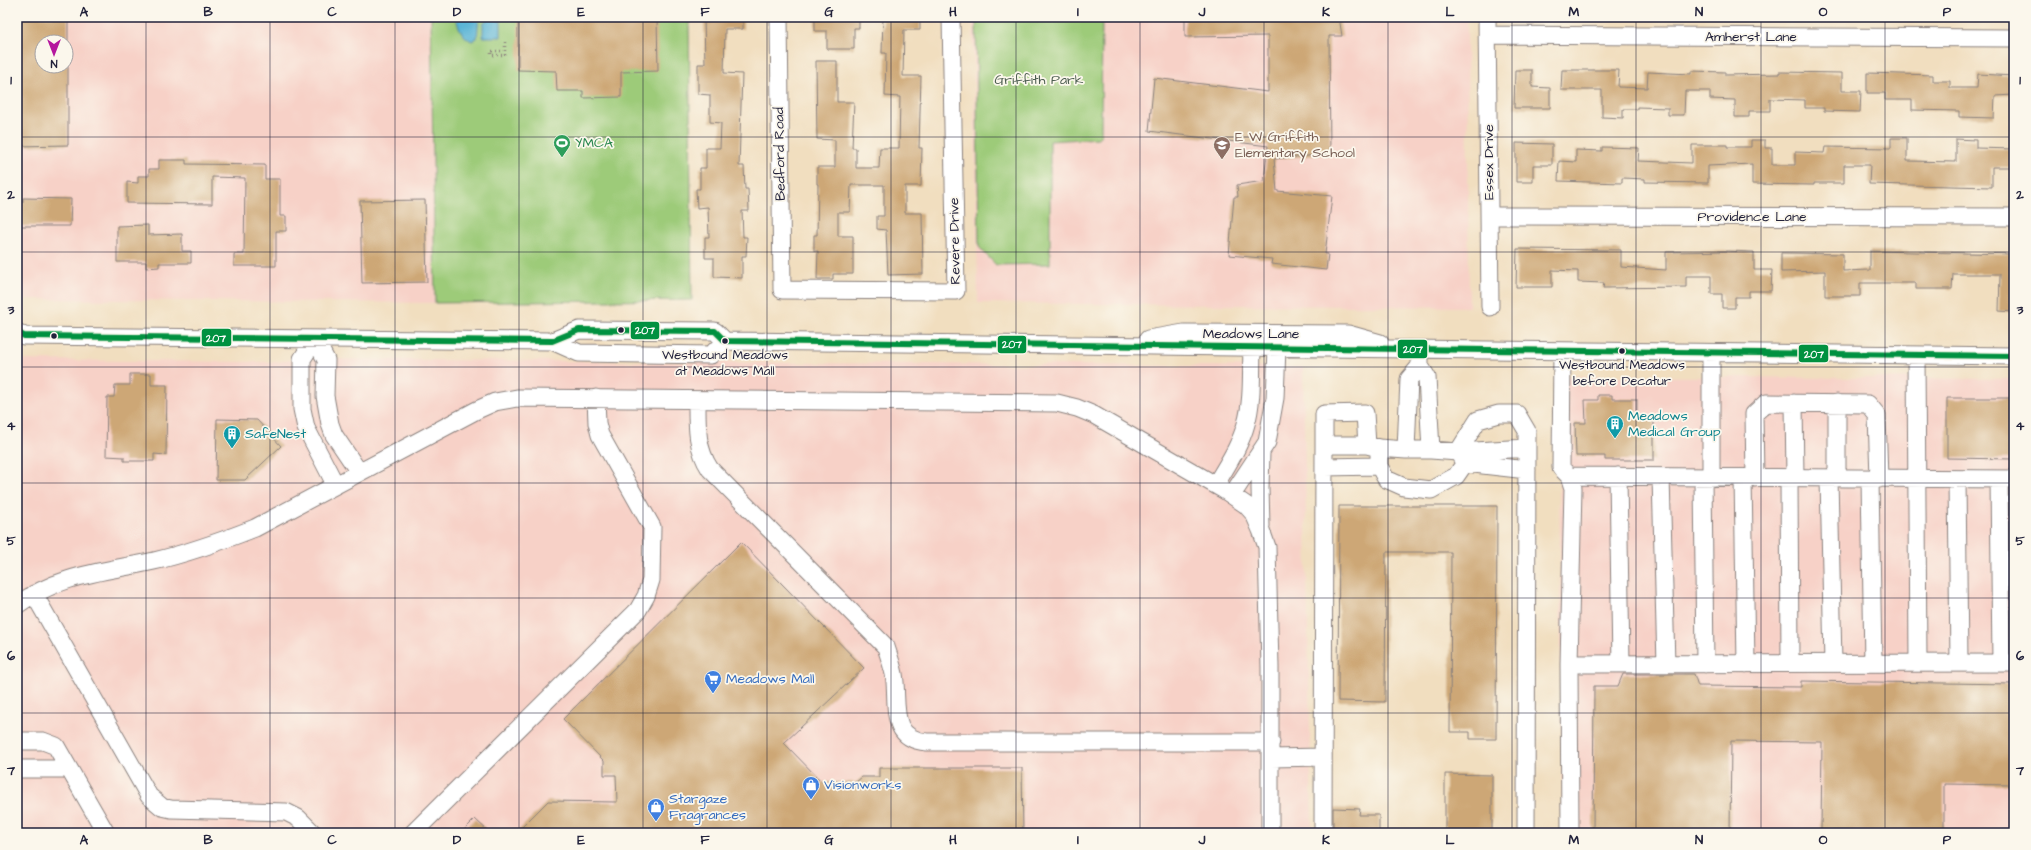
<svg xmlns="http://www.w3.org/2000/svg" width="2031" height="850" font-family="'Architects Daughter',sans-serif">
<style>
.built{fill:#f7d1c7;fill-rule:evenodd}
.green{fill:#9dcb79;stroke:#60765a}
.water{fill:#58b4d6;stroke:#3d6b88}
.building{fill:#cda776}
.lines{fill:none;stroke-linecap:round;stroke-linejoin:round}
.minor-casing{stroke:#8a807d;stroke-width:19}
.path{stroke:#8a807d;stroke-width:2.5;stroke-dasharray:1 3;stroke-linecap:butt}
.minor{stroke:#fff;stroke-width:17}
.bus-1-casing{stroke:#fbf7ec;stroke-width:9}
.bus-1{stroke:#009140;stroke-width:6}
.grid{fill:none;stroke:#22223b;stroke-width:1;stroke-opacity:0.55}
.bus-dot{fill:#22223b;stroke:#fbf7ec;stroke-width:1.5}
.labels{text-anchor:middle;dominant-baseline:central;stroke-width:3.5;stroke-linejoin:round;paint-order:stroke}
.bus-label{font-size:13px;fill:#22223b;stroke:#fbf7ec}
.street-label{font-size:14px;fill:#22223b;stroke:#fbf7ec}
.park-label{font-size:14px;fill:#4d5d51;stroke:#fbf7ec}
.education-label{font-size:14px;fill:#785e54;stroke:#fbf7ec;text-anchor:start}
.leisure-label{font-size:14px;fill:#27864d;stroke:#fbf7ec;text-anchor:start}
.culture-label{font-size:14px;fill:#0d838f;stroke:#fbf7ec;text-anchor:start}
.shop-label{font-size:14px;fill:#366cbe;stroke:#fbf7ec;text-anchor:start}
.line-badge{stroke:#fbf7ec;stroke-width:1.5}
.badge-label{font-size:11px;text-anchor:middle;font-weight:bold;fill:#fff}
.neatline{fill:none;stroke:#22223b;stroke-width:1.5}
.grid-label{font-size:13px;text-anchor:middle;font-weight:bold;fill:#22223b}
</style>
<rect width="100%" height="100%" fill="#fbf7ec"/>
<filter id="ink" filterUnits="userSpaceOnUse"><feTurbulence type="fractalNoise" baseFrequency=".025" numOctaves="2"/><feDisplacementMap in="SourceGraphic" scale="8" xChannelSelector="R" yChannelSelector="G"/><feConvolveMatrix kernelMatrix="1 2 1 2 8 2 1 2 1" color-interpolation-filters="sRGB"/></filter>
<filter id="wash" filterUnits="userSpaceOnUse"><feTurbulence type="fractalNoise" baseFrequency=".012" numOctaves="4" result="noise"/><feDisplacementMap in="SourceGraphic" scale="16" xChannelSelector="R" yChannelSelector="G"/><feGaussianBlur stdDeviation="0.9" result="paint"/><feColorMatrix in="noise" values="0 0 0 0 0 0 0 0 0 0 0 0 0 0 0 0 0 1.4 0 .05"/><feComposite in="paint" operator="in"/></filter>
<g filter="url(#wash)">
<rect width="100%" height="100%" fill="#f1debf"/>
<!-- built -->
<path class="built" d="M17,17h414l4,286 -418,-4zM42,42h24v24h-24z
M973,17h494l2,290 -491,-4z
M302,359l1001,8 9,466h-1295v-473l258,2z
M1558,376l456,3v454h-451z"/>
<!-- green -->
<path class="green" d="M431,17h258l3,283 -257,3z
M976,17h126l-1,118 -3,3 -48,3v123l-54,1 -17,-18z"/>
<!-- water -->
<path class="water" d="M456,17h23l-2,21 -5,3c-10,-4 -14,-14 -16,-24z
M487,17h10v3l4,1v16h-18v-14l4,-3z"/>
<g id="blocks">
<!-- building -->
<path class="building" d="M17,17h51v25h-26v24h26v79l-51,1z
M518,17h139l1,54 -37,1v25l-38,1v-7h-26l-1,-20 -38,-1z
M704,17h39v12h-18l-1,44 18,1 -3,92h5l1,23h3l1,22h-7l1,26h4l-1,19h-4v22l-28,-1v-19h-9v-21h4l-1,-30 -11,1 -1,-19h4v-21h6v-20h14l1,-25 -11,-1v-27l-12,-1v-30h7z
M815,17h44v11h-5v21h-27v-18h-12z
M883,17h37v13h-16l-1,46h18l-2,72h3l-1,38h-16v27h17l1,61 -35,1 -2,-45 -9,-1v-13h7v-31h-33l-1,27h-12v24h15v38h-20v5h-16l1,-28h-4v-16h3l1,-51h-1v-17h18v-27l-18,-1 -1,-78h21v41h17l-2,46h4v20h23l1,-20h19l1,-51 -15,-1 1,-43h-4z
M1185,17h154l3,19h-13l1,118 -56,5 3,32 55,5 -7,58h3l-2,16 -55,-6 1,-5 -43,-4 5,-58h4l-1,-12 27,-4 4,-35 -119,-15 5,-53 114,14v-56l-83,1z
M1515,70h17v17l18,1v20h-36z
M1562,70h57l-1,17 29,1 1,-16 43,2v-3l34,1v3l54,-1v-2l63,1v18h19l-1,21 -36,-1v-3h-19v-8l-35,-1v12h-21v6h-14v-17l-25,-1v-8h-25l-1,24h-16v-7l-31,-1v2h-14v9l-21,-1v-27h-41z
M1867,73l66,2v6h17v7h27l1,-14 36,2v19l-19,1 -1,22 -35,-1v-6l-47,-1v-10h-27v-7h-18z
M1891,138h16v23l49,1v-23l20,1v8l38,1v18h-22v20l-123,-3 1,-19h-26v18h-30v2l-62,-1v-20l-44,2v17l-63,-1v-3l-23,-1v5l-64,-2 1,-20 17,1v-12l26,1v-4l37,1 -1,13 54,2v-18h35v2h24v-7h14v8h7v17h23v-13l29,1 1,-6 66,1z
M1516,143l36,1v21h-19v17h-17z
M159,160h27v4l79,1v14h15v37h6v15h-10v35h-42v-12h10l1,-76 -33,-1v27l-85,-1v-21l11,1v-7h11v-7h10z
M23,198l48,1 -1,27h-53v-24h6z
M425,200l2,82 -65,1 -2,-82z
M148,225v10l34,-1v17h9v12h-32v4l-13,1v-6h-29v-36z
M1517,249l104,1v17l45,3v-18l62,-1 26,1v18h18l-1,21h-22v6h-14v11h-13v-14h-11v-18h-25v11l-83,1 1,-5 -26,-1v-11l-26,-1v17h-36z
M1870,251l144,3v58l-15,-1 1,-37h-47l-1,15h-36v-6h-56v13h-35v-25l-44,1v-19l62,1v17l27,-1z
M130,374h21v11h16l-1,70 -12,-1v7h-30v-4l-18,-1 1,-59h7l1,-12h15z
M1598,395h14v4h25v20h17v41h-49v-4h-29l-1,-33h11l-1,-23h13z
M1947,398h66v61l-66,-1z
M217,419l40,1 24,26 -36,34h-29z
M1339,506h158l-1,233h-26v-7h-20l1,-180h-65l-1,150 -47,-1z
M741,542l123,126 -80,75 38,39h34l6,-5h17v-9h143l1,65h-507l32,-32 69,1 -1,-27h-12v-14l-41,-42z
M1623,674h71l4,12 103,1v-6l213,3v101l-70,-1v48l-123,-1 1,-89 -91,-1 -1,92h-137l1,-147h24z
M1445,774l47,1v58h-47z
M1333,808l27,1 -1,6h20v18h-46z
M475,819l15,14h-29z"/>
</g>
</g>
<g filter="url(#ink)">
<use href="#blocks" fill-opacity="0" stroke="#8a807d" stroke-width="1"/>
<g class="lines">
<defs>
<path id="minor" d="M779,17l3,273 174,1 -5,-274
M1487,17l3,290
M1488,35l526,3
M1489,216l525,1
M17,332l7,4 528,5 27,-11 136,1 10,10 1289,15
M315,339l-13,20v50l4,19 29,56
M315,339l11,21 -1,36 5,28 4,11 25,37
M1148,339l36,-6 164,1 32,9
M552,341l27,12 132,2 14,-14
M1420,350v16l7,11 4,73
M1562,351l-1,117 8,8 4,12 -4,176 445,-1
M1711,353v125
M1916,355l2,308
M697,400c0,25 -1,48 13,69l176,178c3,9 6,18 8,27 5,27 -7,65 33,68h344
M1794,403l1,75
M1837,403v75
M1367,445l-2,-32 -41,1v31h43l12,3 27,2h25l27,2 20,-32 21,-6h18l10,17 -1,402
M1379,448v18l7,13 18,8 27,3 25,-14 9,-13 62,7
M1406,450l3,-71 11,-13
M1261,452l-1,36 1,38
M1462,459l-4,-7 69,-4
M1324,467l55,-1
M1569,476l445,3
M1618,476l3,188
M1661,477l5,187
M1703,478l2,186
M1743,478l3,186
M1755,478l-1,-64 12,-11 102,1 9,11 2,64
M1789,478l1,185
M1829,478l4,185
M1870,479l3,184
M1957,479l2,184
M1999,479l2,184
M1216,484c11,-19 24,-38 30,-60 7,-24 5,-51 6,-76
M1232,495l35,-53 8,-44 2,-50
M34,594l115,202 13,11 9,2 115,3 12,6 15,15
M17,605c43,-31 87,-33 137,-44 35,-8 68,-20 101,-33l222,-118 18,-8 22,-4 540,5 20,5 17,7 130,75 22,15 8,9 7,16 6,17 3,120v166
M1569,664l1,169
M17,741h26l13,5 50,87
M1271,758l52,-1
M17,769h52
M413,833l225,-223 8,-14 5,-16 1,-53 -52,-92 -3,-12 -1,-25
M1323,833l1,-388"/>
</defs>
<!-- minor casing -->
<use href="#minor" class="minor-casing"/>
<!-- path -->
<path class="path" d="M501,51h-10v4h14v-16"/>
<!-- minor -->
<use href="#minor" class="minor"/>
<defs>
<path id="bus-1" d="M17,332l7,4 528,5 27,-11 136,1 10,10 1289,15"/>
</defs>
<!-- bus-1 casing -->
<use href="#bus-1" class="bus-1-casing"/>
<!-- bus-1 -->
<use href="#bus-1" class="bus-1"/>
</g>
</g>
<!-- grid -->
<path class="grid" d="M146,17v816M270,17v816M395,17v816M519,17v816M643,17v816M767,17v816M891,17v816M1016,17v816M1140,17v816M1264,17v816M1388,17v816M1512,17v816M1636,17v816M1761,17v816M1885,17v816M17,137h1997M17,252h1997M17,367h1997M17,483h1997M17,598h1997M17,713h1997"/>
<!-- icons -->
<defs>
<symbol id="stadium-pin" viewBox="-11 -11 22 30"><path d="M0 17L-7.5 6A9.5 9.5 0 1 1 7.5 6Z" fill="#2e9e5b" stroke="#fbf7ec"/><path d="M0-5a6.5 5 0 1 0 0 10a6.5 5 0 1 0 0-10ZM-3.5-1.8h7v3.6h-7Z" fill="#fff"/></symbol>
<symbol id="school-pin" viewBox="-11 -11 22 30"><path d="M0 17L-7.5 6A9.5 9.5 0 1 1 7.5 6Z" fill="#8d6e63" stroke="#fbf7ec"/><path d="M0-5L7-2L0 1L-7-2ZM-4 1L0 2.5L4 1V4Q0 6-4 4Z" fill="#fff"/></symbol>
<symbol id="building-pin" viewBox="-11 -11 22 30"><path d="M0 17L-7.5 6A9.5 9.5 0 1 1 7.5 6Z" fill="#0f9aa8" stroke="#fbf7ec"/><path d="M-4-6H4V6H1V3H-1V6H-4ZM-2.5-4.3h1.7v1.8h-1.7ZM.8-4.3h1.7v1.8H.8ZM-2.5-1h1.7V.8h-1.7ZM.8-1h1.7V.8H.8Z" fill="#fff"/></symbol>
<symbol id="supermarket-pin" viewBox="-11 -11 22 30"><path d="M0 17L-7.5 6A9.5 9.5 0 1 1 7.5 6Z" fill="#3f7fe0" stroke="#fbf7ec"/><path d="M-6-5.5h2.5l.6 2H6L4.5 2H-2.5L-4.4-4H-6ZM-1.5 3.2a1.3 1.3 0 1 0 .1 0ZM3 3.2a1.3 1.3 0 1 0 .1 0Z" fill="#fff"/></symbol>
<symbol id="shop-pin" viewBox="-11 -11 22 30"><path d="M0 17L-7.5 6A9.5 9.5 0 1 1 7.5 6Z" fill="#3f7fe0" stroke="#fbf7ec"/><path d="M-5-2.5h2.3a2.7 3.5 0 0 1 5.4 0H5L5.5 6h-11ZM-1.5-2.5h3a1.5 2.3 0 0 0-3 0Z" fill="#fff"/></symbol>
</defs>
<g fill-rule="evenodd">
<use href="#stadium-pin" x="552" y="133" width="20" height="27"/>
<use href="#school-pin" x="1212" y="135" width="20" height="27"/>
<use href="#building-pin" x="1605" y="414" width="20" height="27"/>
<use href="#building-pin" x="222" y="424" width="20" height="27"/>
<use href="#supermarket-pin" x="703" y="669" width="20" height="27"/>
<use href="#shop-pin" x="801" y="775" width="20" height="27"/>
<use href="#shop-pin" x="646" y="797" width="20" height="27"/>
</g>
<!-- markers -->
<g class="bus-dot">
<circle cx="621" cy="330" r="3.5"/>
<circle cx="54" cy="336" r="3.5"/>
<circle cx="725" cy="341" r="3.5"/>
<circle cx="1622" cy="351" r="3.5"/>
</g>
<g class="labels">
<!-- bus labels -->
<g class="bus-label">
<text x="725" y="355">Westbound Meadows<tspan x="725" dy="16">at Meadows Mall</tspan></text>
<text x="1622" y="365">Westbound Meadows<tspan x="1622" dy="16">before Decatur</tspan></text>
</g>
<!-- street labels -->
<g class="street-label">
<text x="1751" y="37">Amherst Lane</text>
<text transform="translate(780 154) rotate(-91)">Bedford Road</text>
<text transform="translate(1489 162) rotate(-90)">Essex Drive</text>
<text x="1752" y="217">Providence Lane</text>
<text transform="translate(955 241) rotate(-91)">Revere Drive</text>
<text x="1251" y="334">Meadows Lane</text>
</g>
<!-- park labels -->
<g class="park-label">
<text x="1039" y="80">Griffith Park</text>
</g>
<!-- education labels -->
<g class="education-label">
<text x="1235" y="137">E W Griffith<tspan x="1235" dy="16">Elementary School</tspan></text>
</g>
<!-- leisure labels -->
<g class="leisure-label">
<text x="575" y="143">YMCA</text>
</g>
<!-- culture labels -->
<g class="culture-label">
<text x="1628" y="416">Meadows<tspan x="1628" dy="16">Medical Group</tspan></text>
<text x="245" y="434">SafeNest</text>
</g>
<!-- shop labels -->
<g class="shop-label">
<text x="726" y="679">Meadows Mall</text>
<text x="824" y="785">Visionworks</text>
<text x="669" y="799">Stargaze<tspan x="669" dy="16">Fragrances</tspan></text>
</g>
</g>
<g class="line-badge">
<rect x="630" y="321" width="30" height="19" rx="4" fill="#009140"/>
<rect x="201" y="328" width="31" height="19" rx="4" fill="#009140"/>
<rect x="997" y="335" width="30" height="19" rx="4" fill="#009140"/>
<rect x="1397" y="339" width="31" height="20" rx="4" fill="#009140"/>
<rect x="1798" y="344" width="31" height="19" rx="4" fill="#009140"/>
</g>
<g class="badge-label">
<text x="645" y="334">207</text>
<text x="216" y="342">207</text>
<text x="1012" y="348">207</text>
<text x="1413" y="353">207</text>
<text x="1814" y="358">207</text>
</g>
<!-- margin -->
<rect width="2031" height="850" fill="none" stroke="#fbf7ec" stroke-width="44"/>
<!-- north arrow -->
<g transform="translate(54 54) rotate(180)"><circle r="19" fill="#fbf7ec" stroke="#a4a2a5"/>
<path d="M0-3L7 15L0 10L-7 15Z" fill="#b5179e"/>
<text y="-6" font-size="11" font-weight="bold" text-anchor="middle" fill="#22223b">N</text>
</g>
<rect x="22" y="22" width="1987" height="806" class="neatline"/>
<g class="grid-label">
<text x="84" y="16">A</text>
<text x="208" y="16">B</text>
<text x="332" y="16">C</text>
<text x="457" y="16">D</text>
<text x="581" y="16">E</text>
<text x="705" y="16">F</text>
<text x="829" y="16">G</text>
<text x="953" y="16">H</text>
<text x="1078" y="16">I</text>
<text x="1202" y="16">J</text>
<text x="1326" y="16">K</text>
<text x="1450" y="16">L</text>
<text x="1574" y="16">M</text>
<text x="1699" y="16">N</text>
<text x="1823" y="16">O</text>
<text x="1947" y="16">P</text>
<text x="11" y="84">1</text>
<text x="2020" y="84">1</text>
<text x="11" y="199">2</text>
<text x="2020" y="199">2</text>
<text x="11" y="314">3</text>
<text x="2020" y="314">3</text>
<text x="11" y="430">4</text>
<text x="2020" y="430">4</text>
<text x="11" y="545">5</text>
<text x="2020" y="545">5</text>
<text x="11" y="660">6</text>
<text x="2020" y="660">6</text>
<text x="11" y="775">7</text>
<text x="2020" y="775">7</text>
<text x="84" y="844">A</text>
<text x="208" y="844">B</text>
<text x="332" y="844">C</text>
<text x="457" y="844">D</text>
<text x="581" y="844">E</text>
<text x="705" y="844">F</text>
<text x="829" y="844">G</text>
<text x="953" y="844">H</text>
<text x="1078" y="844">I</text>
<text x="1202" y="844">J</text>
<text x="1326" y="844">K</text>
<text x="1450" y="844">L</text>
<text x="1574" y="844">M</text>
<text x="1699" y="844">N</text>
<text x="1823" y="844">O</text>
<text x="1947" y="844">P</text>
</g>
</svg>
